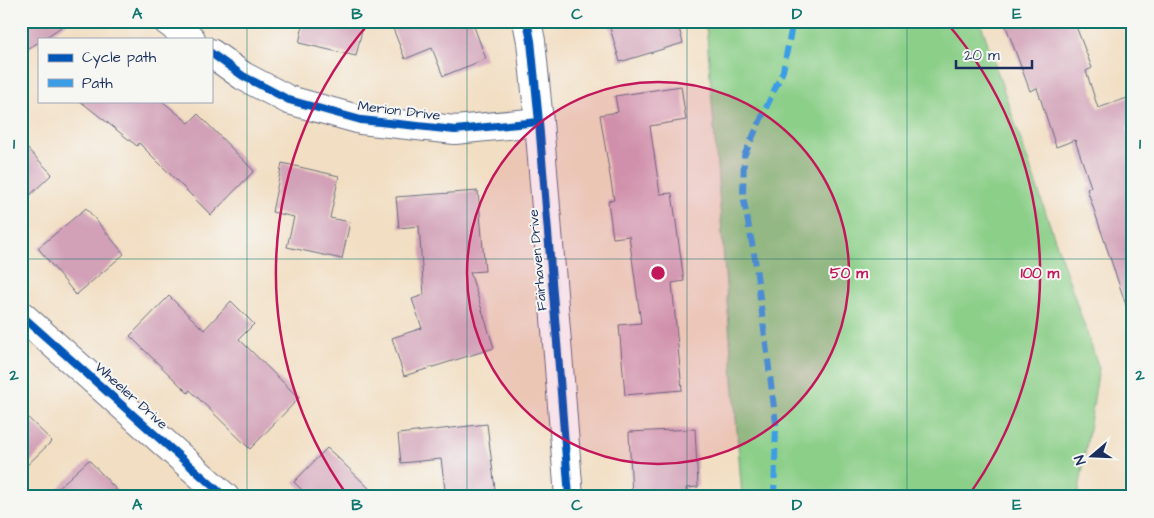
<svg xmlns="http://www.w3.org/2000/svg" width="1154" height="518" font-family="'Architects Daughter',sans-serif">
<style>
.green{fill:#8ccf89;stroke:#547f74}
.building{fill:#d2a1b7}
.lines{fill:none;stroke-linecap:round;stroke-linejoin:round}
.street-casing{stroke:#666c81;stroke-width:30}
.street{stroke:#fff;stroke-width:28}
.quiet{stroke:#3b9de6;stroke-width:6;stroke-dasharray:12 6;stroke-linecap:butt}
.cycleway-casing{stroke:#f6f6f2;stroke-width:11}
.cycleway{stroke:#0057b8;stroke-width:8}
.grid{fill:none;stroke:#0f766e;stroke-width:1;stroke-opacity:0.55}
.ring{fill:none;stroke:#c2185b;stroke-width:2.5}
.labels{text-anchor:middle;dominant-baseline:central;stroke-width:4;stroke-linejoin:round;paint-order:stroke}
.street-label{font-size:14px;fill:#1b2f5e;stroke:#f6f6f2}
.centre{fill:#c2185b;stroke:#f6f6f2;stroke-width:2.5}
.ring-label{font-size:15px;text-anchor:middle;font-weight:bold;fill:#c2185b;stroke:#f6f6f2;stroke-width:4;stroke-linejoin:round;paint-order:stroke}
.neatline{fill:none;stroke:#0f766e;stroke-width:2}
.grid-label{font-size:16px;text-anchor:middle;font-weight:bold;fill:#0f766e}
</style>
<rect width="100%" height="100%" fill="#f6f6f2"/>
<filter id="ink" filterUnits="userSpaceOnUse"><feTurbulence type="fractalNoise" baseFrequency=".02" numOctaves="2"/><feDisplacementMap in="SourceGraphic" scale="10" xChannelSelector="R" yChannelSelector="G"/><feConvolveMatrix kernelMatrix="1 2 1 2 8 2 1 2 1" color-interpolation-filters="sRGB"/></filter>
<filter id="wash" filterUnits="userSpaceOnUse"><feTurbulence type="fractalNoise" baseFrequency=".0096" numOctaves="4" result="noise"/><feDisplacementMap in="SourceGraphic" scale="20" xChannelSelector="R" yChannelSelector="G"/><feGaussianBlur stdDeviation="1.12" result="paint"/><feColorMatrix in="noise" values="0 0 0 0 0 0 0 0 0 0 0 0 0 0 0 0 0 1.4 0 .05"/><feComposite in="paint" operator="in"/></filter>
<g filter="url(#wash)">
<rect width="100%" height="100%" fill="#f2dec2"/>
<!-- green -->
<path class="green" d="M705,21h275l119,347 -21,129h-336l-35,-462z"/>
<g id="blocks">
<!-- building -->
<path class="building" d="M21,21h49l-27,18h-4v3l-18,11z
M304,21h60l-8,35 -57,-13z
M390,21h82l14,38 -43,17 -11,-28 -27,11z
M608,21h69l6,22 -63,19z
M1004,21h70l18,47 -6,3 12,37 35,-12v30l-6,2 6,17v168l-4,1 -42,-125 4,-2 -16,-47 -19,7 -19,-59 -7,3z
M681,86l5,34 -36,6 10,68 12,-1 12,88 -12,2 10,107 -57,5 -6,-70 22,-2 -12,-87 -16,2 -5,-37 6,-1 -14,-85 18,-3 -3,-16z
M80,101h82l27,22 9,-9 56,57 -43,44 -72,-72 -2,3z
M21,142l31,32 -31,30z
M282,163l57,13 -9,42 20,4 -8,37 -55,-12 7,-30 -22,-5z
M478,191l7,80 -15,1 24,76 -90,28 -12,-38 30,-10 -10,-29 12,-4 -5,-69 -20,2 -3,-31z
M86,208l38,46 -48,41 -38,-47z
M169,296l35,34 27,-29 23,23 -15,15 60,59 -49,51 -60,-59 -2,3 -58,-57z
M21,411l31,30 -31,30z
M487,424l9,73h-50l-5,-38 -40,4 -3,-29z
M695,429l3,58 -12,1 1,9h-55l-3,-65z
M327,448l8,7 43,42h-69l-15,-15z
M89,460l34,37h-75z"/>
</g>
</g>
<g filter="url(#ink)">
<use href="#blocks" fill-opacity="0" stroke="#666c81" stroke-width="1"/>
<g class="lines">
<defs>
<path id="street" d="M167,21l24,18
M527,21l4,20 8,81 20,245 10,130
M211,53l32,23 46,24 72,20 94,10 84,-8
M21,315l204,182"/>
</defs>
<!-- street casing -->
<use href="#street" class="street-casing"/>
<!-- street -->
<use href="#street" class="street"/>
<!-- quiet -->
<path class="quiet" d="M774,497l2,-74 -21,-164 -12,-63 1,-40 39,-85 10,-50"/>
<defs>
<path id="cycleway" d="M527,21l4,20 8,81 20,245 10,130
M211,53l32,23 46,24 72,20 94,10 84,-8
M21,315l204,182"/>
</defs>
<!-- cycleway casing -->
<use href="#cycleway" class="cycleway-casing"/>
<!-- cycleway -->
<use href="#cycleway" class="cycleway"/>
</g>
</g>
<!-- grid -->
<path class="grid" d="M247,21v476M467,21v476M687,21v476M907,21v476M21,259h1112"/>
<!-- distance rings -->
<circle cx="658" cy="273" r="191" fill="#c2185b" fill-opacity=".12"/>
<g class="ring">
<circle cx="658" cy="273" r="191"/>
<path d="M347 495A382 382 0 0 1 370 22M946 22A382 382 0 0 1 969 495"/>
</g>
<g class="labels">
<!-- street labels -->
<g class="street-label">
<text transform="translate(399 111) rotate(7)">Merion Drive</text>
<text transform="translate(538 260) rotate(-95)">Fairhaven Drive</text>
<text transform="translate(131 396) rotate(42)">Wheeler Drive</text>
</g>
</g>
<circle cx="658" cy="273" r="8" class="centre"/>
<g class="ring-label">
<text x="849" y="278">50 m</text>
<text x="1040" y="278">100 m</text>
</g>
<!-- margin -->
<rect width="1154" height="518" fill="none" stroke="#f6f6f2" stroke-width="55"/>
<!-- legend -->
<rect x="38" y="38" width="175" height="65" fill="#f6f6f2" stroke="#9ea6b7"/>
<rect x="48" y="54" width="25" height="8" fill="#0057b8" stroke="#9ea6b7"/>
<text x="82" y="62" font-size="15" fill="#1b2f5e">Cycle path</text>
<rect x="48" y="79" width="25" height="8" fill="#3b9de6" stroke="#9ea6b7"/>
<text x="82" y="88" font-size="15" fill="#1b2f5e">Path</text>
<!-- north arrow -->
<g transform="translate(1092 456) rotate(251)" stroke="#f6f6f2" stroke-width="4" paint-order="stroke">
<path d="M0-4L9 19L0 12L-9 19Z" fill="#1b2f5e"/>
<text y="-8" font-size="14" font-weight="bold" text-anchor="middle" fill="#1b2f5e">N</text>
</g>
<!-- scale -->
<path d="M956 60v8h76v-8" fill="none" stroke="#1b2f5e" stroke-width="2.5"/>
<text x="964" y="60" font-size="15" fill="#1b2f5e" stroke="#f6f6f2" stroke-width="4" paint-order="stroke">20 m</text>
<rect x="28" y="28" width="1098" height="462" class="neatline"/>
<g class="grid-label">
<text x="137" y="19">A</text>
<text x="357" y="19">B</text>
<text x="577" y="19">C</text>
<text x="797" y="19">D</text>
<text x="1017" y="19">E</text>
<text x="14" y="149">1</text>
<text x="1140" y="149">1</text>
<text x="14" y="380">2</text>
<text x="1140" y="380">2</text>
<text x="137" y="510">A</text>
<text x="357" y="510">B</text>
<text x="577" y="510">C</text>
<text x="797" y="510">D</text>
<text x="1017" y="510">E</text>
</g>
</svg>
